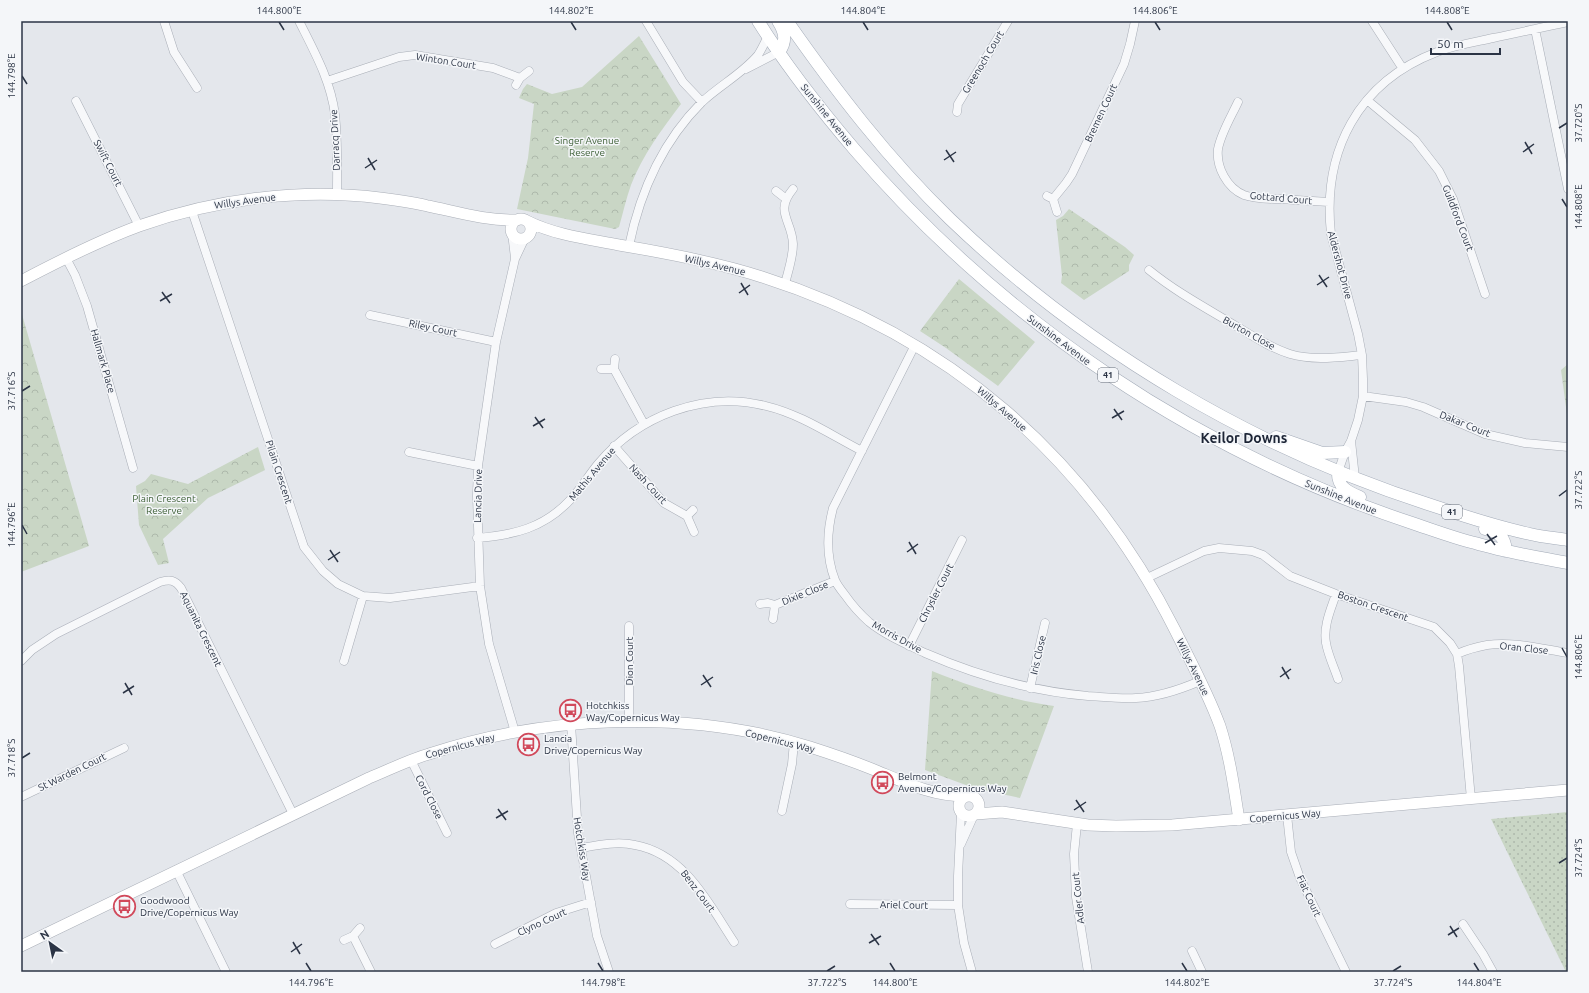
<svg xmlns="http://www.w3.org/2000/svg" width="1589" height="993" font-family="Ubuntu,sans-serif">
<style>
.grass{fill:url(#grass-dots)}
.park{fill:url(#park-crowns)}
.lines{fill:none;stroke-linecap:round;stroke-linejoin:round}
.street-casing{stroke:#a9aeb7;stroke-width:9}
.secondary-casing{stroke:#a9aeb7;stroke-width:12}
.primary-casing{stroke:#a3abb8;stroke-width:13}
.street{stroke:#f7f8fa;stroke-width:8}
.secondary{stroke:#fff;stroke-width:11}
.primary{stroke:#fff;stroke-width:12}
.ticks{fill:none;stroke:#2b3445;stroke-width:1.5}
.labels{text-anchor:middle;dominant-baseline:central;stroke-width:3;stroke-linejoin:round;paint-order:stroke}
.shield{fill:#f4f6f9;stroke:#676e7b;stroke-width:1}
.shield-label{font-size:9px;font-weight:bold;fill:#2b3445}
.street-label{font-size:10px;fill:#2b3445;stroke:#f4f6f9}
.park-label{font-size:10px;fill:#3f6138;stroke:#f4f6f9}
.poi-label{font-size:10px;fill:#2b3445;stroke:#f4f6f9;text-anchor:start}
.district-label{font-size:14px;font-weight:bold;fill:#1d2536;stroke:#f4f6f9}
.neatline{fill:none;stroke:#2b3445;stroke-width:1.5}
.ticks-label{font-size:10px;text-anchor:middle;fill:#2b3445}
</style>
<defs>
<pattern id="grass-dots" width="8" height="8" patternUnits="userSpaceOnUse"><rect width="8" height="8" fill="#c9d6c5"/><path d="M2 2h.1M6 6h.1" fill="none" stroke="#adb8ab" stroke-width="1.8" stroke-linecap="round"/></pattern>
<pattern id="park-crowns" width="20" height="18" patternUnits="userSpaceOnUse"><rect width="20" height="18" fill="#c9d6c5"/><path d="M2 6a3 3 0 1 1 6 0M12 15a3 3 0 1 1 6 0" fill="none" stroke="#adb8ab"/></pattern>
</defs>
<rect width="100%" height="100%" fill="#e4e7ec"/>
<!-- grass -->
<path class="grass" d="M1568,812v160h-2l-75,-153z"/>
<!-- park -->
<path class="park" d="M639,36l42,68c-19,25 -39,52 -50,81 -5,14 -8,28 -12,42l-4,2 -98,-20 11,-51 6,-54 -15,-6 4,-9 4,-5 25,10 30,-7z
M1069,209l56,38 9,8 -5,10v6l-45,29 -23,-17 1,-7 -6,-56 7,-4z
M959,279l76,63 -37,44 -52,-38 -26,-17z
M21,311l68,235 -68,26z
M1568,364v58l-7,-52z
M258,447l7,23 -57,28 -45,41 6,24 -11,2 -19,-40 -3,-39 9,-5 6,-7 37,10z
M932,671c40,16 79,29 122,35l-34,92 -46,-10 -49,-18z"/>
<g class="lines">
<defs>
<path id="street" d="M164,21l10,31 23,36
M299,21c15,30 32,60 36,94 3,26 2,53 2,79
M646,21l37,61 19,20
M1372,21l31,48
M1535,29l33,160
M746,69l33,-17
M327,81l72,-24 16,-2 78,13 27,10
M516,85l4,-7 9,-7
M1367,100l48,40 24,31 14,28 32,95
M76,101l63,125
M1238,102c-7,15 -17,31 -20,47 -2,18 9,39 26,46 11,4 24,4 36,4 16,1 33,2 49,3
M957,112l1,-8 50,-83
M776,191l9,7
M1047,196l6,3 4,13
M1053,199l13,-16 6,-9 52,-110 6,-20 5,-23
M192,211l112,336 19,24 15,13 25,12 27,2 90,-12
M512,233l3,25
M629,246c11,-54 33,-104 73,-144 18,-17 40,-28 56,-47 4,-6 7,-13 10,-19
M66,258l9,17 12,31 46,162
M1149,270c27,22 57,38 87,56 17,10 34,22 54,28 23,7 49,3 72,1
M785,284c3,-13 8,-26 8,-40 -1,-24 -19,-32 0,-55
M370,315l126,27
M915,345l-82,163c-6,23 -7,49 2,72 2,5 6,10 10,15 7,10 15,19 24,27 16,13 37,22 56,31 53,23 105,38 163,43 16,1 32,3 48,2 23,-1 43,-8 64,-17
M615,359l-1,10 30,55
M601,369h13
M1363,396l43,6 17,5 62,27 40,9 43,4
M1351,441l4,37
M614,446l50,57 23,13 7,16
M409,452l69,14
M1338,472l7,-20 6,-11 7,-21 5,-24v-17l-1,-24 -4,-21 -27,-100c-9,-83 27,-152 106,-182 18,-7 38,-10 56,-14 25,-5 50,-11 75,-16
M687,516l6,-6
M477,538c37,-3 67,-10 93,-38 11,-11 18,-24 28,-36 40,-48 106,-74 168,-58 34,8 65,29 96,45
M1147,578l57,-27 15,-3 33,3 11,4 27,21 46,18 98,33 16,16 7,11 2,12 12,133
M1336,594c-5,15 -13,32 -10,49 2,12 8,24 12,36
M760,604l8,-1 7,2 60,-24
M773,619l2,-14
M909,646l53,-106
M1457,654c9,-4 19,-7 30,-9 26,-4 55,4 81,8
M21,661l11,-11 24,-16 104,-52c10,-3 15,-2 21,6l112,226
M344,661l19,-65
M1030,688l15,-65
M629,720v-94
M571,724l7,109 19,103 12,36
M515,732l-26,-88 -9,-58 -3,-90 1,-30 18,-124 19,-83 8,-17 4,-5
M411,760l36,73
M21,797l103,-49
M782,811l10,-47 2,-22
M961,813l-3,63v29l6,38 8,29
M1287,815l4,37 9,26 46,94
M1077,824l-3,30 2,43 12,75
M961,844l13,-29
M581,848c17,-3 37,-7 54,-3 50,9 74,59 99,97
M176,870l50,102
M850,904l108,1
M1463,924l20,30 10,18
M353,936l18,36
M344,940l9,-4 7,-8
M495,944l61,-31 35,-11
M1192,951l10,21"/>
<path id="secondary" d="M511 229a10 10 0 1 1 20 0a10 10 0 1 1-20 0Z
M527,221c28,14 61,18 92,24 48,8 97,17 143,32 186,59 325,179 413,353 16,32 33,63 45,96 10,31 14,62 19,94
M21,281c38,-20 77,-40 118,-55 76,-27 161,-38 241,-28 16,2 32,4 48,8 29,6 59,15 89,14
M959 806a10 10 0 1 1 20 0a10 10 0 1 1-20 0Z
M976,814l26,-2 86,13 28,1 56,-1 396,-35
M21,946l348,-168c20,-8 39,-18 60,-24 118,-39 261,-45 381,-7 22,7 45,15 67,24 29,12 56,25 88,25"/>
<path id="primary" d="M758,21c29,46 62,88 97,129 148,172 342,302 557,373 21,7 42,15 63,20 30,9 62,14 93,20
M778,21c7,11 9,20 1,31
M787,21c49,70 101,138 163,198 137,131 305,231 487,288 30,10 61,20 93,27 12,3 25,4 38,6
M1276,437l46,16 23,-1
M1338,472c-1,15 10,20 22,25
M1485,529c13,3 20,7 21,22"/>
</defs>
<!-- street casing -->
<use href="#street" class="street-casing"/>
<!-- secondary casing -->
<use href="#secondary" class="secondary-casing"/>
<!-- primary casing -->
<use href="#primary" class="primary-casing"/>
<!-- street -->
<use href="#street" class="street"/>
<!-- secondary -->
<use href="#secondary" class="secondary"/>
<!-- primary -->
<use href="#primary" class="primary"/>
</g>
<!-- ticks -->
<path class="ticks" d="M279,22l5,8M571,22l5,8M863,22l5,8M1155,22l5,8M1447,22l5,8M22,76l5,8M1559,128l8,-5M1525,142l7,12M946,150l8,12M1523,152l11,-8M368,158l7,12M944,160l12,-8M365,168l12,-8M1562,199l5,8M1319,275l8,12M741,283l7,12M1317,285l12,-8M162,292l8,11M739,293l11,-8M160,301l12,-7M22,391l8,-5M1114,409l8,11M535,417l8,11M1112,418l12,-7M533,426l12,-7M1559,496l8,-6M22,525l5,9M1487,534l8,11M909,542l7,12M1485,543l12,-7M330,550l8,12M907,552l11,-8M328,560l12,-8M1562,648l5,9M1282,667l7,12M703,675l8,12M1280,677l11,-8M125,683l7,12M701,685l12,-8M123,693l11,-7M22,758l8,-5M1076,800l8,12M498,809l8,11M1074,810l12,-8M496,818l12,-7M1559,863l8,-5M1450,926l7,11M871,934l8,11M1448,935l11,-7M293,942l7,12M869,943l12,-7M291,952l11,-8M306,963l5,8M598,963l5,8M890,963l5,8M1182,963l5,8M1474,963l5,8M827,971l8,-5M1393,971l8,-5"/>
<!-- icons -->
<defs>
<symbol id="bus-ring" viewBox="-11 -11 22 22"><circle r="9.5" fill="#f4f6f9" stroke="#d1495b" stroke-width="1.5"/><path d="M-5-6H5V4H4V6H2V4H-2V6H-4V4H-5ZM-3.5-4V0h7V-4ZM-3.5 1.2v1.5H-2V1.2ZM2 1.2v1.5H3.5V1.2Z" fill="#d1495b"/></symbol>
</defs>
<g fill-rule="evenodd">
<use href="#bus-ring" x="558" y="698" width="25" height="25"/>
<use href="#bus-ring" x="516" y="732" width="25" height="25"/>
<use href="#bus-ring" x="870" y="770" width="25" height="25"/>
<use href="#bus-ring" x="112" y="894" width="25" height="25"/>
</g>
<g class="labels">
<!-- shield labels -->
<g class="shield">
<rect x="1098" y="368" width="20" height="14" rx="3"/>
<rect x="1442" y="505" width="20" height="14" rx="3"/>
</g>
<g class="shield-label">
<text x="1108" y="375">41</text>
<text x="1452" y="512">41</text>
</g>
<!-- street labels -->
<g class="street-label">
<text transform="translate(446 61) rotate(9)">Winton Court</text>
<text transform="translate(983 62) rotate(-59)">Greenoch Court</text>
<text transform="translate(1101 113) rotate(-65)">Bremen Court</text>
<text transform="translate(827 115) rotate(51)">Sunshine Avenue</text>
<text transform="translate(335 140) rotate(-93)">Darracq Drive</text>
<text transform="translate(108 163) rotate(63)">Swift Court</text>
<text transform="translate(1281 198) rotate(5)">Gottard Court</text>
<text transform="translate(245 201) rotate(-8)">Willys Avenue</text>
<text transform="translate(1458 218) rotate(69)">Guildford Court</text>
<text transform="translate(715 265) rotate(13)">Willys Avenue</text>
<text transform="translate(1340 265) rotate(75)">Aldershot Drive</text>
<text transform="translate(433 328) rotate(12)">Riley Court</text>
<text transform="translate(1249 333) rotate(29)">Burton Close</text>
<text transform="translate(1059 340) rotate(37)">Sunshine Avenue</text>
<text transform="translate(103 361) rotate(74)">Hallmark Place</text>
<text transform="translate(1002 409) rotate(41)">Willys Avenue</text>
<text transform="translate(1465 424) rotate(22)">Dakar Court</text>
<text transform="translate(279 472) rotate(72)">Pilain Crescent</text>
<text transform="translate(592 474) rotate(-50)">Mathis Avenue</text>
<text transform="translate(648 484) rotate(47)">Nash Court</text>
<text transform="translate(478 496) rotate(-89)">Lancia Drive</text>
<text transform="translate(1341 497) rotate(22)">Sunshine Avenue</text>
<text transform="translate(805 593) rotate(-22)">Dixie Close</text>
<text transform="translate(936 593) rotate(-63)">Chrysler Court</text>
<text transform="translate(1373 606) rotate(19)">Boston Crescent</text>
<text transform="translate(201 629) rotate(64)">Aquanita Crescent</text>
<text transform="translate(897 637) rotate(29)">Morris Drive</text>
<text transform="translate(1524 648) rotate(6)">Oran Close</text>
<text transform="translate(1038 655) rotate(-77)">Iris Close</text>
<text transform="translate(629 661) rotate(-90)">Dion Court</text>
<text transform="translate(1193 667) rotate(64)">Willys Avenue</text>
<text transform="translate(780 741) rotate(14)">Copernicus Way</text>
<text transform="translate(460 746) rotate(-15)">Copernicus Way</text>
<text transform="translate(72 772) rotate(-26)">St Warden Court</text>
<text transform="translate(429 797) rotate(63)">Cord Close</text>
<text transform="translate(1285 816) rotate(-5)">Copernicus Way</text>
<text transform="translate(582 849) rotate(81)">Hotchkiss Way</text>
<text transform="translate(698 891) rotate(53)">Benz Court</text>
<text transform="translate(1309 896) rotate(65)">Fiat Court</text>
<text transform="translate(1078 898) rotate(-96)">Adler Court</text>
<text transform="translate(904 905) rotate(1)">Ariel Court</text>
<text transform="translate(542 922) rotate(-25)">Clyno Court</text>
</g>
<!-- park labels -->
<g class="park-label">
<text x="587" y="140">Singer Avenue<tspan x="587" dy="12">Reserve</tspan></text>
<text x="164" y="498">Plain Crescent<tspan x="164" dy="12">Reserve</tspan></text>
</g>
<!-- poi labels -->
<g class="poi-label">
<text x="586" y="705">Hotchkiss<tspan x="586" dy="12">Way/Copernicus Way</tspan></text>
<text x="544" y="738">Lancia<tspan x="544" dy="12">Drive/Copernicus Way</tspan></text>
<text x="898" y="776">Belmont<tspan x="898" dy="12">Avenue/Copernicus Way</tspan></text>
<text x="140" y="900">Goodwood<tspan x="140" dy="12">Drive/Copernicus Way</tspan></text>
</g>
<!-- district labels -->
<g class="district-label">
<text x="1244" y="438">Keilor Downs</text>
</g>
</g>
<!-- border -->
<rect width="1589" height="993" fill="none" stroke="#f4f6f9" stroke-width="44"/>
<!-- north arrow -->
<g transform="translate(50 943) rotate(327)" stroke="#f4f6f9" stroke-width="3" paint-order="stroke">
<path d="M0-3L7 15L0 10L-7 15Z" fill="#2b3445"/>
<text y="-6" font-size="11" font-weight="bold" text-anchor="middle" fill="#2b3445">N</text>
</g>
<!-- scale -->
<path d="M1431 48v6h69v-6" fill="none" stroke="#2b3445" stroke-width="2"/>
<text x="1437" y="48" font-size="12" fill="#2b3445" stroke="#f4f6f9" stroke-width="3" paint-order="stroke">50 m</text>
<rect x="22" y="22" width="1545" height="949" class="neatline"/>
<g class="ticks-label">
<text x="279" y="14">144.800°E</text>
<text x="571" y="14">144.802°E</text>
<text x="863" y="14">144.804°E</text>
<text x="1155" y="14">144.806°E</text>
<text x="1447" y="14">144.808°E</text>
<text transform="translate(11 76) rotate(-90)" y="4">144.798°E</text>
<text transform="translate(1578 123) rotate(-90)" y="4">37.720°S</text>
<text transform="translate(1578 207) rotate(-90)" y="4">144.808°E</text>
<text transform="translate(11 391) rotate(-90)" y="4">37.716°S</text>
<text transform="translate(1578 490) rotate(-90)" y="4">37.722°S</text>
<text transform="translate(11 525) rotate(-90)" y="4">144.796°E</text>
<text transform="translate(1578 657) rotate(-90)" y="4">144.806°E</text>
<text transform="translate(11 758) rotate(-90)" y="4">37.718°S</text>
<text transform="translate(1578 858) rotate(-90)" y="4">37.724°S</text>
<text x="311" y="986">144.796°E</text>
<text x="603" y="986">144.798°E</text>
<text x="827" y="986">37.722°S</text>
<text x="895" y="986">144.800°E</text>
<text x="1187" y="986">144.802°E</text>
<text x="1393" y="986">37.724°S</text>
<text x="1479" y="986">144.804°E</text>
</g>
</svg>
